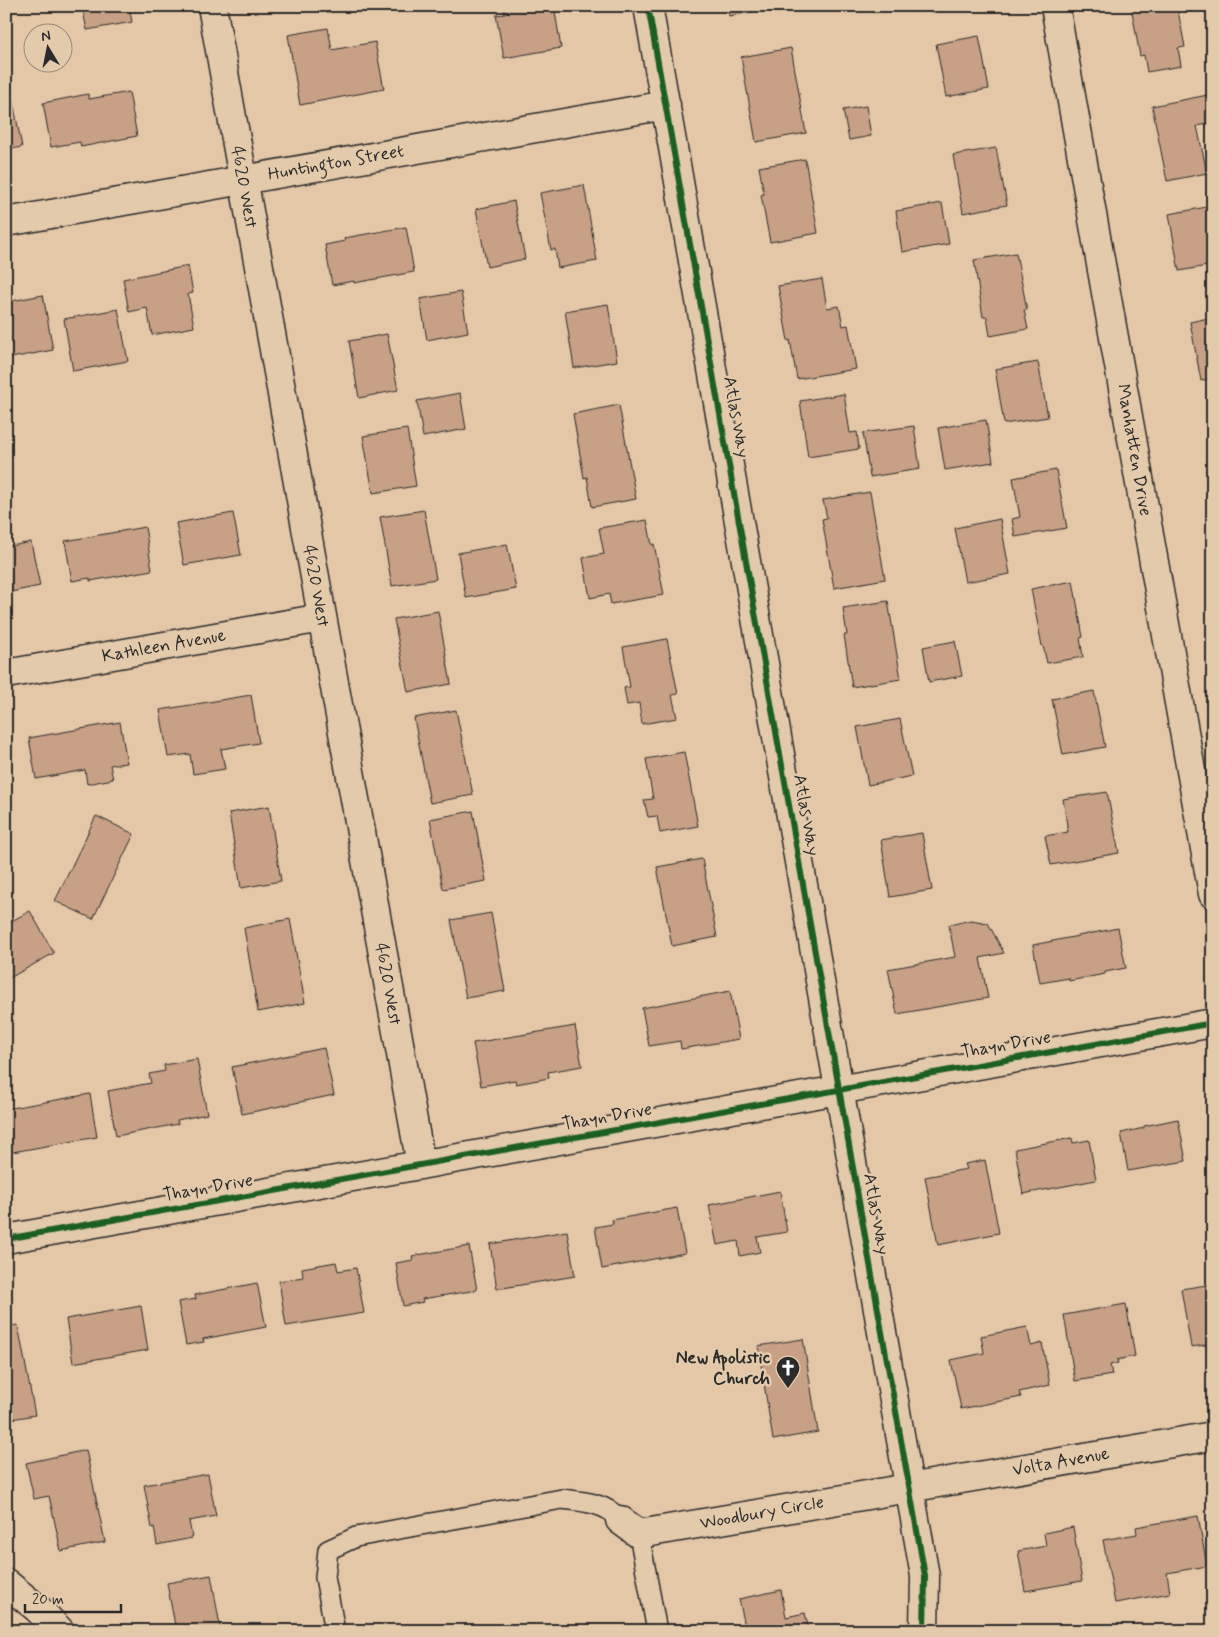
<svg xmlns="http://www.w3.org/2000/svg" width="1219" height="1637" font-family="Mynerve,sans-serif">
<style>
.building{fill:#c7a085;stroke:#2b2b2b}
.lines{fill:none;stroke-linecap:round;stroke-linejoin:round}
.lane-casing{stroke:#2b2b2b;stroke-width:22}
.street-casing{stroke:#2b2b2b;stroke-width:31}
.lane{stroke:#e3caab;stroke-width:19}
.street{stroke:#e3caab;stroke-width:28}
.cycleway-casing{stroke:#e3caab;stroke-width:9}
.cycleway{stroke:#1b5e20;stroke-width:6}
.labels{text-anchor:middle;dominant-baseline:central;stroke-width:5;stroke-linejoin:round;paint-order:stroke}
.street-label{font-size:18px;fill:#2b2b2b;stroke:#e3caab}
.poi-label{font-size:18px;font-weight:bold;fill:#2b2b2b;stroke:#e3caab;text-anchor:end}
</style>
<rect width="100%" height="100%" fill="#e4c7a7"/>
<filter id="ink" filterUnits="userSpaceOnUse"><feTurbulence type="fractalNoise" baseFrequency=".02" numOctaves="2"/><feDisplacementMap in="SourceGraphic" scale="10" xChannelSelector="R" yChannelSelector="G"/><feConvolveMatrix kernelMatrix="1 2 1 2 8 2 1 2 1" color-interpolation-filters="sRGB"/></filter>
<g filter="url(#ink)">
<!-- building -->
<path class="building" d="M82,6h47l3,16 -45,8z
M481,6h22l-21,4z
M503,6h51l7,42 -57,10 -8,-43 9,-1z
M727,6h51v1l-49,9z
M914,6h36l-35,6z
M1131,6h46l8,41 -7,1 3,18 -34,6 -3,-17 -4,1z
M328,28l4,22 43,-8 9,47 -84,16 -12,-70z
M979,36l10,53 -43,8 -10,-53z
M791,48l15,85 -50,9 -15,-85z
M129,92l8,44 -56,11 -1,-5 -29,5 -8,-44 45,-9 1,5z
M1213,94v29l-16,3 10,47 -40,8 -15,-75z
M12,97l10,50 -16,3v-52z
M866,106l5,30 -22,4 -6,-30z
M996,148l11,57 -44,8 -10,-58z
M805,159l13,74 -48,9 -9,-47 3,-1 -5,-27z
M584,185l13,76 -39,7 -3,-19 -4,1 -11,-57z
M514,201l11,58 -38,8 -11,-58z
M942,203l7,41 -47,8 -6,-41z
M1212,206l1,59 -34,6 -10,-57z
M406,227l8,45 -60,11v-2l-22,4 -7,-40 20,-4 -1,-3z
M1016,253l11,57h-3l4,19 -38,7 -3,-19h-4l-9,-57z
M188,266l5,27 -5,1 6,33 -42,8 -5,-27 -18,4 -6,-33z
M822,279l5,29 12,-2 4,20 5,-1 8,44 -59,10 -7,-39 -2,1 -10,-55z
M461,292l7,40 -41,8 -7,-41z
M43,295l10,55 -47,9v-57z
M608,304l9,57 -43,7 -9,-57z
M118,309l10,52 -55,10 -9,-52z
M1213,317v61l-12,3 -11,-59z
M387,334l11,56 -39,8 -10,-57z
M1038,362l10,55 -44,7 -9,-55z
M460,393l6,36 -43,8 -6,-36z
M844,394l6,39 7,-1 2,17 -51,8 -8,-56z
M619,405l17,94 -44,8 -5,-30 -3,1 -11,-64z
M986,420l7,42 -48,8 -7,-42z
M914,426l6,43 -50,8 -7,-44z
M407,429l9,57 -43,7 -10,-57z
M1213,435v31l-6,-30z
M1056,470l11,58 -52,9 -3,-18 8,-2 -7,-39z
M870,492l15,87 -51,9 -12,-69 5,-1 -4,-18z
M424,510l12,69 -44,7 -12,-69z
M233,513l8,42 -57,10 -8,-42z
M1000,519l10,55 -45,8 -10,-54z
M647,520l5,25 2,-1 10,51 -53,9 -2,-10 -19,4 -7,-40 21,-4 -5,-26z
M145,527l7,43 -62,11v-3l-18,3 -7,-40z
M31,542l9,44 -34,7v-46z
M507,544l9,45 -50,9 -8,-45z
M1073,581l10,56 -3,1 3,19 -36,6 -4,-17h-1l-11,-57z
M888,601l13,78 -49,8 -8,-52h3l-4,-27z
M438,611l13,73 -43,8 -14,-73z
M667,639l11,55 -6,1 5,23 -35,6 -3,-21 -12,2 -3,-17 6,-1 -7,-40z
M955,641l7,35 -33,6 -6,-35z
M1094,691l11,56 -42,8 -11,-56z
M251,695l8,48 -38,6 4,20 -32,5 -3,-20 -22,3 -8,-47z
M456,710l17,85 -43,8 -16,-85z
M900,719l12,57 -44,9 -11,-58z
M120,722l7,41 -17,2 3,14 -26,5 -2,-14 -49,9 -7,-41z
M684,752l14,74 -38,7 -3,-17 -9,1 -4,-17 9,-1 -7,-40z
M1107,792l12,61 -68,12 -6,-29 23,-4 -5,-33z
M269,806l12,75 -40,7 -12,-75z
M473,811l13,70 -43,8 -13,-70z
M96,816l38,18 -41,85 -38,-18z
M922,833l10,57 -42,7 -9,-57z
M702,859l15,78 -45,9 -15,-79z
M30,911l24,42 -48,27v-56z
M491,913l14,78 -39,7 -15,-78z
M290,919l15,84 -47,9 -14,-84z
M971,920l17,3 16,30 -24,5 8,40 -91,16 -9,-45 67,-12 -6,-32z
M1118,928l8,40 -21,4v2l-36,7v-3l-29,5 -7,-38z
M730,991l9,48 -58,10 -1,-8 -31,5 -7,-38z
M575,1026l7,40 -34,6 1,6 -33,6 -1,-4 -34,6 -8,-43z
M324,1048l10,47 -92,19 -10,-47z
M197,1059l10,55 -30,6 1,4 -62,12 -8,-45 43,-8 -2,-9 16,-3 -1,-6z
M90,1094l7,43 -90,16 -1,-44z
M1178,1119l8,42 -58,10 -7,-38 23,-5v-2z
M1072,1138l1,5 16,-3 7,40 -73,14 -8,-45z
M985,1160l14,73 -61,12 -13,-68 42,-8 -2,-5z
M780,1191l7,41 -30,5 3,15 -20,4 -2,-15 -21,4 -8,-40z
M677,1208l8,45 -83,16 -7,-42 18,-3 -1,-4z
M567,1231l8,45 -78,13 -7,-45z
M469,1246l8,44 -55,9 1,3 -20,4 -7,-43 17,-3 -1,-4z
M336,1262l2,9 18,-3 8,45 -78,13 -7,-45 24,-4 -1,-9z
M257,1283l9,44 -63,12 1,3 -18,3 -8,-43 18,-3 -1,-4z
M1213,1284v60l-22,3 -10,-58z
M1126,1304l9,52 -18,4 1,3 -8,2 2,10 -37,6 -11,-66z
M141,1306l7,44 -75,13 -7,-44z
M18,1325l17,90 -29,5v-93z
M1027,1327l4,19 11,-3 8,42 -31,7 2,5 -60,12 -10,-49 33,-7 -3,-17z
M803,1339l15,93 -45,8 -15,-94z
M86,1450l19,92 -44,9 -12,-55 -15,3 -8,-36z
M208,1474l8,42 -27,5 3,17 -35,7 -3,-18 -2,1 -8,-43z
M1198,1516l9,50 -40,7 3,20 -55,10 -12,-63 34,-6 -1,-7z
M1073,1527l9,54 -57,10 -7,-40 28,-5 -2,-13z
M211,1575l10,56h-45l-9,-48z
M781,1590l5,27 19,-4 4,18h-63l-7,-32z"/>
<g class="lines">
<defs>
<path id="lane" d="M639,1534l18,97
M335,1631l-10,-54 3,-27 28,-13 206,-38c20,2 45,4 58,21"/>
<path id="street" d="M212,6l209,1159
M648,6l277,1570 -1,55
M1055,6l158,888
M6,222l660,-117
M6,674l316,-56
M6,1239l1207,-216
M620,1520l19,14 574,-98
M6,1583l32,26 22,22"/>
</defs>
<!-- lane casing -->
<use href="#lane" class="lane-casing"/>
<!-- street casing -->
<use href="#street" class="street-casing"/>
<!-- lane -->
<use href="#lane" class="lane"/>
<!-- street -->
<use href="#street" class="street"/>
<defs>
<path id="cycleway" d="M648,6l277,1570 -1,55
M6,1239l1207,-216"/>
</defs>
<!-- cycleway casing -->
<use href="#cycleway" class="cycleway-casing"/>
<!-- cycleway -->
<use href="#cycleway" class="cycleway"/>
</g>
</g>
<!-- icons -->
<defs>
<symbol id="church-pin" viewBox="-11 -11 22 30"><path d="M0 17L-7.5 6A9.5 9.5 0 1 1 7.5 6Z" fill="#2b2b2b" stroke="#e3caab"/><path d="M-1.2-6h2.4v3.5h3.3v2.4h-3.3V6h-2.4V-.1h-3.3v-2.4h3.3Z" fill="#fff"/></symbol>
</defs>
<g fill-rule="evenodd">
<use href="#church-pin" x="774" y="1354" width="28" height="38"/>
</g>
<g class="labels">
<!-- street labels -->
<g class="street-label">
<text transform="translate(336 163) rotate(-10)">Huntington Street</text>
<text transform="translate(244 187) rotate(80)">4620 West</text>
<text transform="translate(736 417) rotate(80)">Atlas Way</text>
<text transform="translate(1134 450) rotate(80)">Manhatten Drive</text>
<text transform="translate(316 586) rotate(80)">4620 West</text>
<text transform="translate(164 646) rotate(-10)">Kathleen Avenue</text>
<text transform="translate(806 815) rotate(80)">Atlas Way</text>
<text transform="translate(388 984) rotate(80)">4620 West</text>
<text transform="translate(1006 1045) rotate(-10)">Thayn Drive</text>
<text transform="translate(607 1117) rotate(-10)">Thayn Drive</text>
<text transform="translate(208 1188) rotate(-10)">Thayn Drive</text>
<text transform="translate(876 1214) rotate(80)">Atlas Way</text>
<text transform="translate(1061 1462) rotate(-10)">Volta Avenue</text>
<text transform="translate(762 1513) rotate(-10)">Woodbury Circle</text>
</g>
<!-- poi labels -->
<g class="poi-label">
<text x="770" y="1358">New Apolistic<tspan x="770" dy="21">Church</tspan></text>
</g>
</g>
<!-- margin -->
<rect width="1219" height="1637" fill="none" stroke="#e3caab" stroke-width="25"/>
<rect x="12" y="12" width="1194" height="1612" fill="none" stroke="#2b2b2b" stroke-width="2" filter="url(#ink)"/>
<!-- north arrow -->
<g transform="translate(48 48) rotate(350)"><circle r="24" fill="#e3caab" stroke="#998a78"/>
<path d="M0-4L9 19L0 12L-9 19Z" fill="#2b2b2b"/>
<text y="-8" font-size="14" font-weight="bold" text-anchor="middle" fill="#2b2b2b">N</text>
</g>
<!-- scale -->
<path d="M25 1604v8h96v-8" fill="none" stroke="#2b2b2b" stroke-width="2.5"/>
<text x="32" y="1604" font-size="15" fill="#2b2b2b" stroke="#e3caab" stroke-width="4" paint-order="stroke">20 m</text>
</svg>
